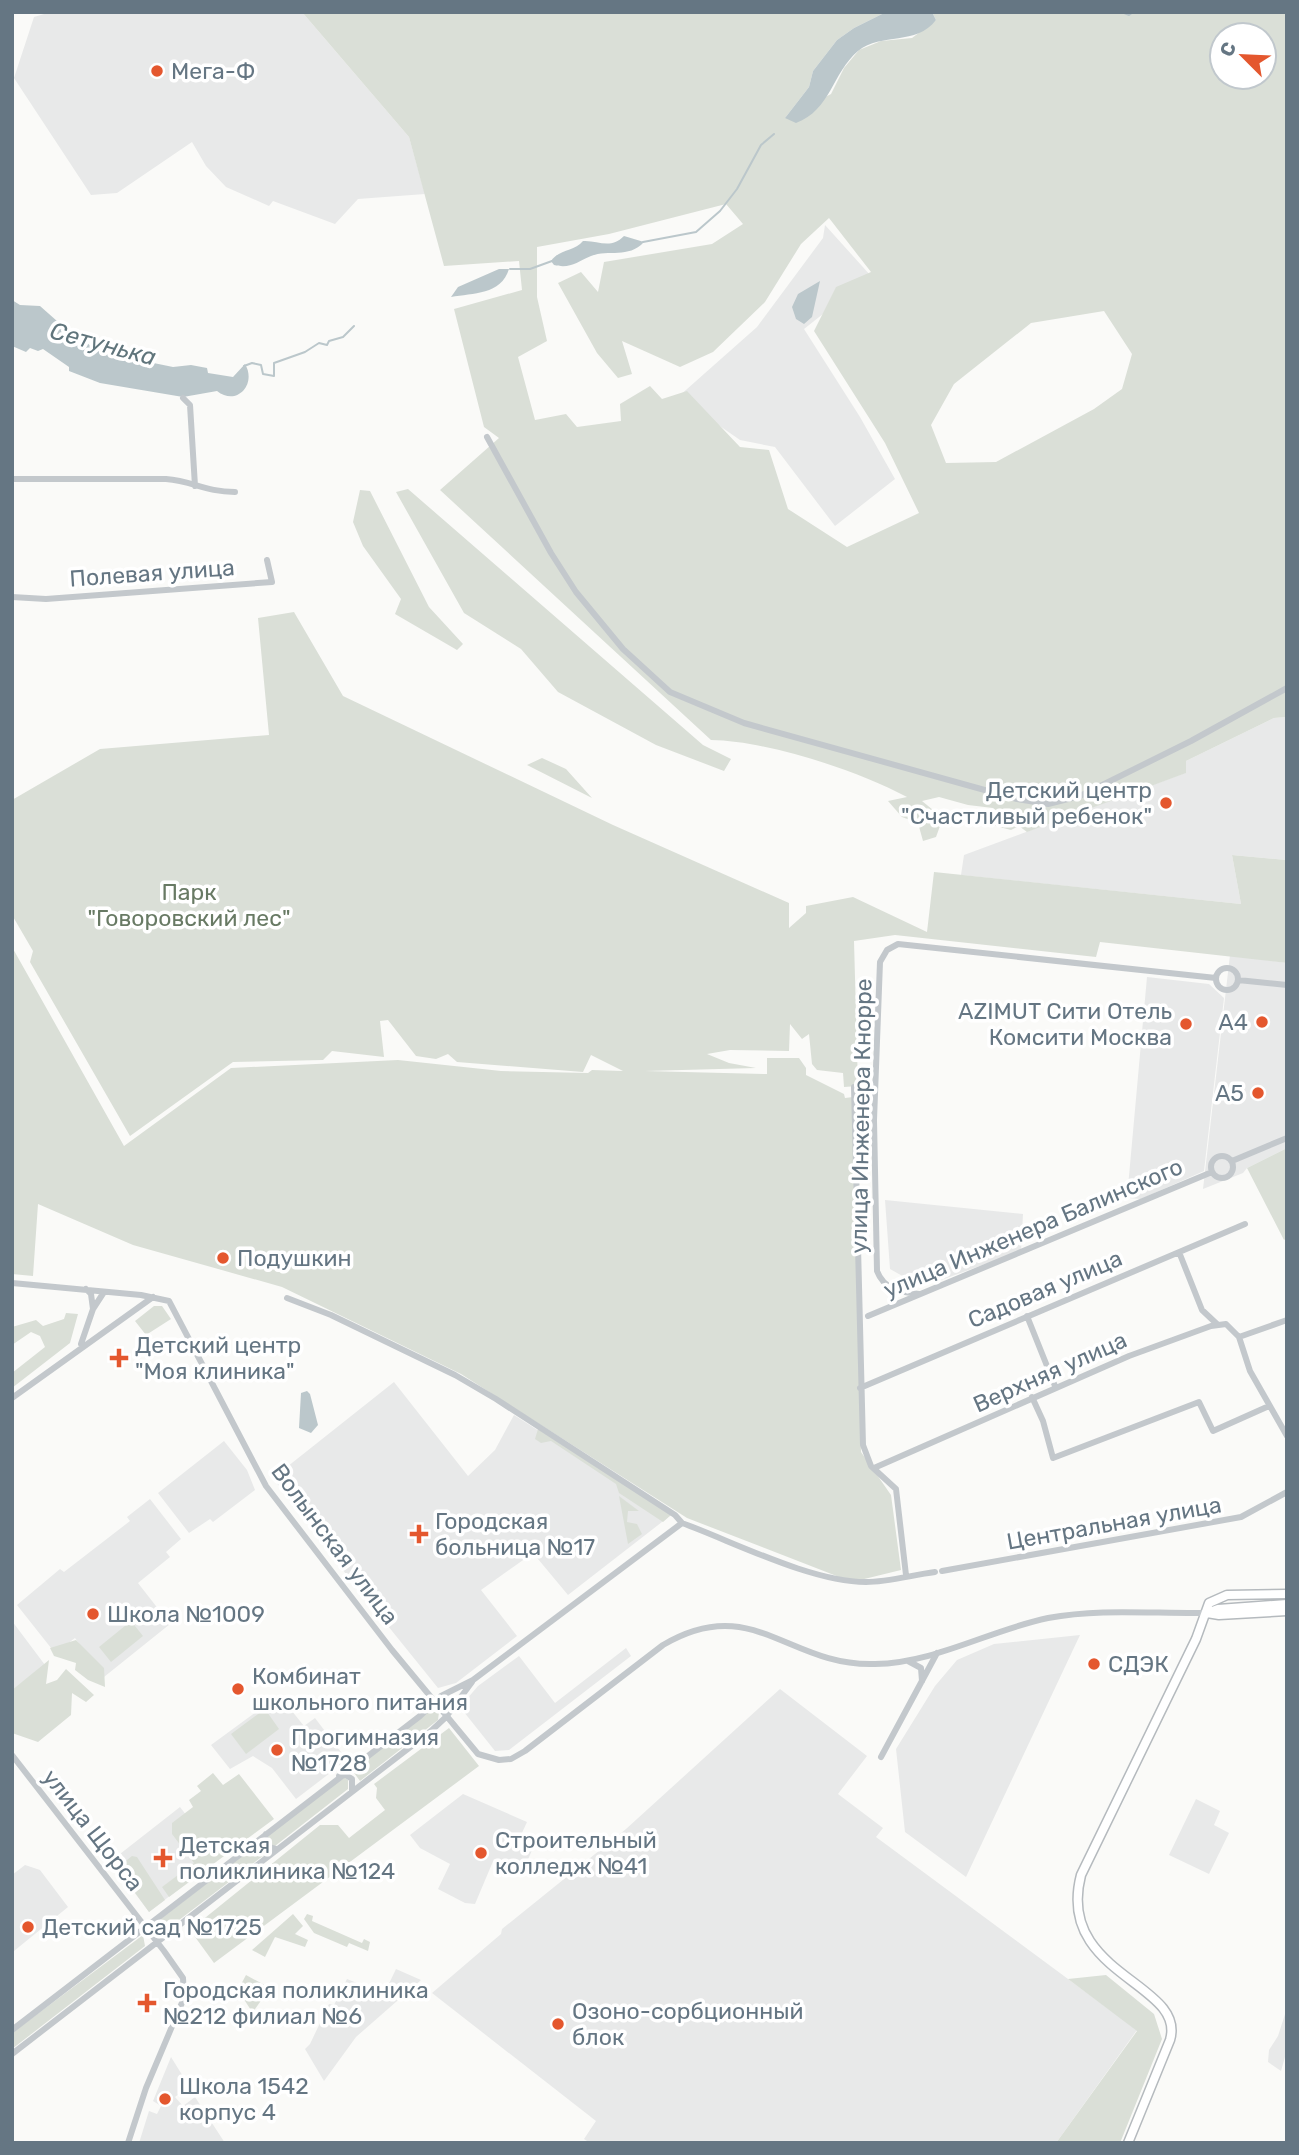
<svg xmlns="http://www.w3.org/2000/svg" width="1299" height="2155" font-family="Rubik,sans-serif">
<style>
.built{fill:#e8e9e9}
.green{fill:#dadfd7;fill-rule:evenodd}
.water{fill:#bbc7cb}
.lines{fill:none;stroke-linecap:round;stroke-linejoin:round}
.stream{stroke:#bbc7cb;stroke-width:2}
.major-casing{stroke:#b5babe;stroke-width:11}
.minor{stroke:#c3c8cc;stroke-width:6}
.major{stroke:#fff;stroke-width:8}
.poi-dot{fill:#e4572e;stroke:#fff;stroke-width:2.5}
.labels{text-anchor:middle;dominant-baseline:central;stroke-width:7;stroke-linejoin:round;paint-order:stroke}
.poi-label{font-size:23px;fill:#657683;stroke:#fff;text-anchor:start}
.street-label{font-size:23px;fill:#657683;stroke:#fff}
.park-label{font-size:23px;fill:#687a64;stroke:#fff}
.water-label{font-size:24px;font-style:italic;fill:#60757c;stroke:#fff}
</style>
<rect width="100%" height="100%" fill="#fafaf8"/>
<!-- built -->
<path class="built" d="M51,12h251l107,125 16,57 -67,5 -23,25 -62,-23 -4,5 -43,-19 -20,-21 -14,-24 -75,51 -26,2 -77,-117 20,-61z
M825,225l46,51 -67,53 56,88 35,62 -60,47 -60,-79 -35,-7 -62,-43 79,-70 66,-89z
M1287,717v143l-55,-5 9,49 -280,-29 3,-20 221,-82 1,-12 88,-43z
M1230,955l57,8v185l-40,20 -4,5 -40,16z
M1147,977l62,7 15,14 -20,173 -63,28 -14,-1z
M885,1200l138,14 -2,37 -88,32 -27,-5 -16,-9z
M394,1382l74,94 27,-26 19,-35 157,100 -103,80 -35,-42 -52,37 36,46 -61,47 -18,5 -100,-124 -65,-86z
M224,1441l23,29 8,20 -42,32 -3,-3 -21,14 -31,-40z
M150,1499l31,40 -15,13 4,5 -32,26 32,41 -66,53 -29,-39 -20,15 -38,-48 43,-36 4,3 66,-51 -3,-4z
M12,1621l33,44 -33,25z
M1080,1635l-114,242 -61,-45 -9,-83 39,-63 22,-26 37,-16z
M626,1648l5,8 -122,94 -14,1 -35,-44 18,-21 41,-30 36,47z
M780,1689l87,67 -29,38 45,34 -7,9 261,193 -81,113h-466l-6,-4 12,-18 -164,-128 69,-59 1,-5 124,-100z
M279,1695l25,31 11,-8 32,42 -51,39 -24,-31 -19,-12 -23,13 -19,-24z
M463,1794l64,28 -6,13 15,6 -13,30 -29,-12 -19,45 -10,-1 -27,-14 12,-25 -30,-16 -10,-13z
M1196,1799l24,12 -6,14 15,8 -20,41 -40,-19z
M180,1807l39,51 -70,54 -38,-51z
M25,1865l15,5 28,37 -54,44 -2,-76z
M396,1969l25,11 -65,57 -32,44 -19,-32 5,-5 19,-40 5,1 13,-26 37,15z
M1287,2008v42l-6,21 -13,-9 1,-12 9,-14z
M171,2057l18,29 -14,11 8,9 12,-9 30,46h-86l10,-32 8,3 4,-8 -8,-5z"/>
<!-- green -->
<path class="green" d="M302,12h584l-32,16 -17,12 -24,31 -4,16 -24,31 46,-24 13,-26 15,-18 22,-9 31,-3 24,-18 -4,-8h355v705l-13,1 -88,43v12l-159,59 -8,-6 -8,4 -23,-6 -3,-6h15l1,-4 -8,-6 -25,-3 -29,-8 -17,4 11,9 7,16 -4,11 -13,4 -5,-18 -16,-6 -14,-16 19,-4c-51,-27 -139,-56 -196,-57l-271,-250 59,-52 -15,-11 -30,-118 68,-19 -3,-29 -75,5 -35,-129zM1222,35h42v42h-42zM726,204l17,20 -31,20 -108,18 -6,30 -17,-20 -23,11 39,70 21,25 14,-4 -10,-33 58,26 33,-15 52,-50 36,-58 28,-26 42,54 -35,15 -22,44 71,112 34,70 -72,34 -59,-38 -19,-59 -29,-3 -53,-56 -25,8 -12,-13 -30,18 1,17 -44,6 -11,-13 -31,6 -17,-63 29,-16 -10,-44v-50l72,-13zM1104,311l28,43 -10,35 -28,20 -98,53 -50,1 -15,-38 23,-41 77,-61z
M408,489l295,256 28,14 -7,12 -68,-26 -98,-53 -37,-43 -57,-36 -68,-121z
M360,490l10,1 59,116 34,37 -6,6 -62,-36 6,-15 -38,-53 -10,-24z
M294,612l49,84 270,129 176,78v25l17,-15v-7l47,-9 74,35 7,-60 307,32 -9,-49 55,5v103l-187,-21 -4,15 -201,-22 -41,6 4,145 -14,1 -1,-14 -26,-3 -5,-6 -3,-30 -7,5 -12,-15 -1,27 -59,-1 -23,4 22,9 27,5 -111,3 122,3v-16h32l7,10v7l38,19 1,4 8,-1 8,355 30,43 10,75 -49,12 -165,-64 -226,-144 -179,-87 -149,-42 -95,-41 -5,72 -21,-2v-327l112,199 107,-78 167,-8 103,11 87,2 4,-3 31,1 -32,-16 -8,17 -126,-10 -9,-8 -12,5 -20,-3 -28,-36 -8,1 4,36 -52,-6 -9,9 -90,2 -103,74 -100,-174 3,-11 -21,-36v-115l88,-51 169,-14 -11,-117z
M542,758l24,11 26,29 -65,-33z
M1287,1148v90l-3,2 -37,-72z
M154,1306h8l9,13 -25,16 -11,-14z
M66,1313l12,1 -8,29 -58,45v-15l33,-26 -5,-11 -9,-4 -19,13v-18l24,-7 7,6 21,-7z
M538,1429l133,86 -8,7 -44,-29 -3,-9 -65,-43 -10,2 -6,-4z
M619,1496l20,15h-11l-1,11 10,2 5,10 -14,10z
M131,1621l12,15 -32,26 -12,-15z
M76,1640l28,28 1,19 -17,-7 -13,-10 1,-7 -22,-7 -4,-8z
M49,1660l-3,24 11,-4 9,-11 28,26 -8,7 -14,-9 -1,22 -33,27 -26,-9v-43z
M265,1709l14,20 -33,25 -15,-20z
M430,1710l9,2 -1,8 -78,61 -8,-11z
M449,1728l30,38 -265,197 -24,-33 130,-105h18l11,13 36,-28 -9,-12 1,-10 -3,-4z
M213,1773l10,12 16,-11 35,45 -105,78 -7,-10 32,-24 -22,-29v-11l21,-16 -4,-7 12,-9 -4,-5z
M344,1777l4,3v9l-73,57 -8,-3v-7z
M260,1842l8,10 -102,78 -8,-9z
M132,1856l5,1 28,43 -16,12 -32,-44z
M293,1914l10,12 -8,8 13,6 -3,7 -30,-10 -10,20 -13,-7z
M307,1914l6,2 -1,5 50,22 2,-4 6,3 -2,9 -19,-8 -2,4 -33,-14 -10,-14z
M143,1935l2,11 -133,103v-16z
M246,1975l24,13 -17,24 3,6 -18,-28z
M1106,1975l48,39 8,25 -42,104h-64l81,-112 -69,-52z"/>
<!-- water -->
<path class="water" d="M886,12h46l4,8c-20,26 -54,12 -78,31 -26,22 -27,59 -62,72l-11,-5 24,-31 4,-16 24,-31 17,-12z
M624,236l20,6c-16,17 -35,7 -53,14 -14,6 -21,13 -37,9l-3,-4c8,-12 23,-9 32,-20 15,-1 27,9 41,-5z
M499,269h10c-8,26 -36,24 -58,28l7,-10z
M820,281l-8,36 -8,7 -8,-5 -4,-12 6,-13z
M12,300l8,5 20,1 26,23 34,23 73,15 18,-2 16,3 1,5 25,4 12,-13c12,20 -8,43 -28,27l-34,6 -83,-14 -31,-12v-4l-26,-18 -5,2 -8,-3 -4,4 -14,-6z
M307,1391l3,3 8,31 -7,8 -12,-5 2,-35z"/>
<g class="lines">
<!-- stream -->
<path class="stream" d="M1122,12l7,3 4,-3
M643,242l53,-10 24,-21 17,-22 24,-44 13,-11
M510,269h20l22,-8
M244,366l8,-3 9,2 2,9 11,2v-13l31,-11 14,-9 8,2 2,-4 14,-4 11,-11"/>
<defs>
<path id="major" d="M1207,1613l11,-4 69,-5
M1207,1613l12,2 68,-4
M1128,2143l42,-103c17,-57 -115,-65 -89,-165l115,-236 13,-36 18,-8 60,-1"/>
</defs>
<!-- major casing -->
<use href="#major" class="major-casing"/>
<!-- minor -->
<path class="minor" d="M183,398l7,7 5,81
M487,437l64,116 25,39 47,57 47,43 74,31 273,76 31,5 32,-8 111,-55 96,-53
M12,479h154c27,2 39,13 69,13
M12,597l34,2 226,-17 -5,-22
M1216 979a11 11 0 1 1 22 0a11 11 0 1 1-22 0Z
M1238,980l49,5
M854,1087l9,358 8,21 25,23 10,86
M1211 1167a11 11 0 1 1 22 0a11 11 0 1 1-22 0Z
M1232,1161l55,-23
M1179,1252l23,58 16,15
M12,1283l129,12 28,6 97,185 126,164 86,104 21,6 12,-1 14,-8 138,-106c90,-53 125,22 212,19 60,-1 115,-34 173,-46 53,-10 106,-4 159,-5
M86,1289l5,5 2,15
M919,1294c-18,-2 -35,-4 -42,-23l-3,-151 6,-158 7,-12 11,-6 318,34
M287,1298l44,17 124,60 41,24 179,116 7,8
M868,1316l344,-144
M1027,1316l28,70
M1239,1337l11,34 37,65
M81,1344l12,-35 11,-17
M860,1388l385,-164
M1032,1397l11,24 10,37 146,-56 14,29 56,-25
M12,1398l141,-101
M874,1468l255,-112 82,-30 15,-2 13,13 48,-17
M942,1571l299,-54 46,-25
M908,1661l13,7 1,13
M12,1755l152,196 19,27 1,20 -38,90 -18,55
M881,1757l56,-104
M339,1776l7,-1 6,4v12
M266,1834l-1,12 11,3
M12,2030l408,-314 21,-20 32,-16 209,-157c52,19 129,59 184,59 22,0 46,-7 69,-10
M12,2054l419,-323 15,-14 26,-35"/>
<!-- major -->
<use href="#major" class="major"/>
</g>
<!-- markers -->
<g class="poi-dot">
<circle cx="157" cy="71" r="7"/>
<circle cx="1166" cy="803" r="7"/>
<circle cx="1262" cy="1022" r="7"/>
<circle cx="1186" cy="1024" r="7"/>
<circle cx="1258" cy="1093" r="7"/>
<circle cx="223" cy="1258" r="7"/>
<path d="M115.5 1347.5h7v7h7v7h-7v7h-7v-7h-7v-7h7z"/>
<path d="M415.5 1523.5h7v7h7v7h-7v7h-7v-7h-7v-7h7z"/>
<circle cx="93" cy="1614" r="7"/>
<circle cx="1094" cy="1664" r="7"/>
<circle cx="238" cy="1689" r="7"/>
<circle cx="277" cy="1750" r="7"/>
<circle cx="481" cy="1853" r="7"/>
<path d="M159.5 1847.5h7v7h7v7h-7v7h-7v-7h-7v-7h7z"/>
<circle cx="28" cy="1927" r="7"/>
<path d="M143.5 1992.5h7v7h7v7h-7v7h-7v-7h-7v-7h7z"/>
<circle cx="558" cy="2024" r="7"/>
<circle cx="165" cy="2099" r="7"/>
</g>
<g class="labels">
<!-- poi labels -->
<g class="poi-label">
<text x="171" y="71">Мега-Ф</text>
<text x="1152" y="790" text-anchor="end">Детский центр<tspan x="1152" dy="26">"Счастливый ребенок"</tspan></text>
<text x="1172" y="1011" text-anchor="end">AZIMUT Сити Отель<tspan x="1172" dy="26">Комсити Москва</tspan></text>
<text x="1248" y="1022" text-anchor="end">А4</text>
<text x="1244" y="1093" text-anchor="end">А5</text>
<text x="237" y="1258">Подушкин</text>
<text x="135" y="1345">Детский центр<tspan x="135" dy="26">"Моя клиника"</tspan></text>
<text x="435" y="1521">Городская<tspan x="435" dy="26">больница №17</tspan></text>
<text x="107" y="1614">Школа №1009</text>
<text x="1108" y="1664">СДЭК</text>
<text x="252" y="1676">Комбинат<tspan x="252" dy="26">школьного питания</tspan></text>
<text x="291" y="1737">Прогимназия<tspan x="291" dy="26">№1728</tspan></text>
<text x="495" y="1840">Строительный<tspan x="495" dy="26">колледж №41</tspan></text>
<text x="179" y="1845">Детская<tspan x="179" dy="26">поликлиника №124</tspan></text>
<text x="42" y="1927">Детский сад №1725</text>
<text x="163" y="1990">Городская поликлиника<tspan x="163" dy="26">№212 филиал №6</tspan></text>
<text x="572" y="2011">Озоно-сорбционный<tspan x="572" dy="26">блок</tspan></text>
<text x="179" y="2086">Школа 1542<tspan x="179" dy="26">корпус 4</tspan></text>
</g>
<!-- street labels -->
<g class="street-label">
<text transform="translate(152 573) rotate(-4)">Полевая улица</text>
<text transform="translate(861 1116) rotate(-89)">улица Инженера Кнорре</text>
<text transform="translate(1033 1228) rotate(-23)">улица Инженера Балинского</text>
<text transform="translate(1045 1289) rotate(-23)">Садовая улица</text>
<text transform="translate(1050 1372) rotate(-24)">Верхняя улица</text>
<text transform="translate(1114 1523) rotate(-10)">Центральная улица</text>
<text transform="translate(335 1544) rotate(53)">Волынская улица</text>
<text transform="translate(93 1830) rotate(52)">улица Щорса</text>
</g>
<!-- park labels -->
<g class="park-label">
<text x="189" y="892">Парк<tspan x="189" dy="26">"Говоровский лес"</tspan></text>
</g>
<!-- water labels -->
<g class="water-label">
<text transform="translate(103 344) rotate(15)">Сетунька</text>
</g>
</g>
<!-- border -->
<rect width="1299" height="2155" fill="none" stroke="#657683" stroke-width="28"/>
<!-- north arrow -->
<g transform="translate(1243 56) rotate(294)"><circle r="33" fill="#ffffff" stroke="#c1c8cd" stroke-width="2"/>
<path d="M0-5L12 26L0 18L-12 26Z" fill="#e4572e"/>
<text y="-10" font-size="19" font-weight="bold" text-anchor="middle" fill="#657683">С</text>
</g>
</svg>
